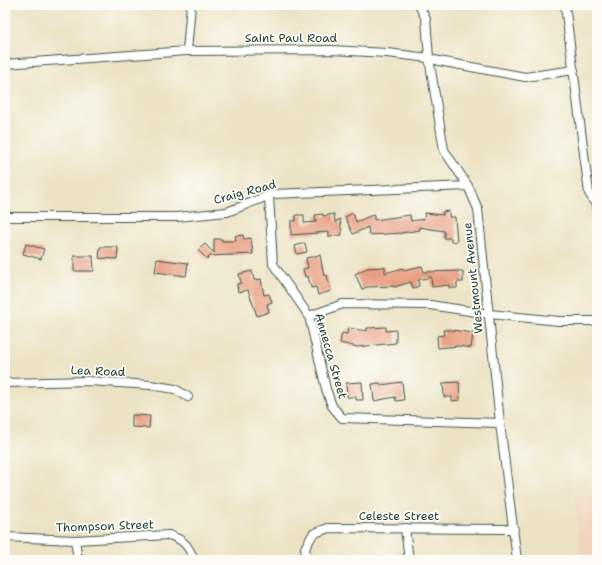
<svg xmlns="http://www.w3.org/2000/svg" width="602" height="565" font-family="'Shantell Sans',sans-serif">
<style>
.built{fill:#f2d4be}
.building{fill:#e89d80}
.lines{fill:none;stroke-linecap:round;stroke-linejoin:round}
.minor-casing{stroke:#3e564a;stroke-width:10}
.minor{stroke:#fff;stroke-width:8}
.labels{text-anchor:middle;dominant-baseline:central;stroke-width:3.5;stroke-linejoin:round;paint-order:stroke}
.street-label{font-size:12px;fill:#1f3d34;stroke:#fdfcf7}
</style>
<rect width="100%" height="100%" fill="#fdfcf7"/>
<filter id="ink" filterUnits="userSpaceOnUse"><feTurbulence type="fractalNoise" baseFrequency=".025" numOctaves="2"/><feDisplacementMap in="SourceGraphic" scale="8" xChannelSelector="R" yChannelSelector="G"/><feConvolveMatrix kernelMatrix="1 2 1 2 8 2 1 2 1" color-interpolation-filters="sRGB"/></filter>
<filter id="wash" filterUnits="userSpaceOnUse"><feTurbulence type="fractalNoise" baseFrequency=".012" numOctaves="4" result="noise"/><feDisplacementMap in="SourceGraphic" scale="16" xChannelSelector="R" yChannelSelector="G"/><feGaussianBlur stdDeviation="0.9" result="paint"/><feColorMatrix in="noise" values="0 0 0 0 0 0 0 0 0 0 0 0 0 0 0 0 0 1.4 0 .05"/><feComposite in="paint" operator="in"/></filter>
<g filter="url(#wash)">
<rect width="100%" height="100%" fill="#ece3c4"/>
<!-- built -->
<path class="built" d="M575,497h22v63h-17z"/>
<g id="blocks">
<!-- building -->
<path class="building" d="M449,211v6h6l2,24 -6,1v-4h-7v-7l-25,-4 1,3 -19,3 -32,2 -1,-8 -15,7 -8,-17 8,-4 3,9 14,-6 4,-1v5l36,-5 1,6 13,-2 1,-6 18,2 -1,-3z
M323,214v2l11,-2 1,8 5,-3 2,16 -13,2v-5l-38,3v-14h5v-6h8v8l12,-1 -1,-7z
M243,235l1,4 7,-1 2,16 -43,2 -3,3 -9,-9 7,-6 9,9v-14h8v2h14l-1,-5z
M305,243l2,9 -10,2 -2,-8z
M26,244l18,5 -3,10 -18,-5z
M100,247h18l-1,12 -18,-1z
M320,255l4,21 3,-1 4,16 -13,4 -2,-8 -5,1 -3,-12 -3,1 -2,-8 5,-1 -2,-10z
M74,256h19l1,15h-20z
M157,259l31,4 -2,13 -31,-4z
M422,266l2,6 39,-1v11h-6v6h-8v-3l-17,2 -1,-10 -13,3 1,6 -6,2 -2,-6 -17,5v-1l-27,1 -5,2 -7,-15 12,-6 18,-1v6l18,-5 1,2z
M252,271l2,9 7,-1 3,16 5,-1 3,8 -5,2 2,8 -12,4 -9,-26 -10,2 -1,-8 4,-1 -2,-9z
M386,327v4l10,-1v13l-39,4 -17,-4 2,-10 5,1 1,-6 19,3v-3z
M443,330h9l21,3 -2,15 -13,-2 -20,2 -1,-12 7,-1z
M362,382l1,18h-7v-3h-9l-1,-14z
M402,382l2,18 -8,1 -1,-4 -21,4 -2,-17 8,-1 1,2z
M459,382l1,18 -8,1v-4h-8l-1,-14z
M132,415l18,1 -1,12 -17,-1z"/>
</g>
</g>
<g filter="url(#ink)">
<use href="#blocks" fill-opacity="0" stroke="#3e564a" stroke-width="1"/>
<g class="lines">
<defs>
<path id="minor" d="M419,5l7,14 3,39 15,92 24,36 10,23 22,214 17,137
M565,5l24,188 8,14
M187,51l4,-46
M5,64l182,-13 144,-1 56,3 42,5 10,3 86,16 49,-7
M269,196l4,68 36,52 17,73 6,17 10,12 158,5
M5,217h172l50,-5 46,-18 195,-8
M309,316l34,-12 87,1 59,9 70,7h38
M5,383l84,-2 61,4 25,4 13,8
M405,528l4,32
M5,537l70,3 94,-5c15,5 19,10 25,25
M75,540l3,20
M307,560l-2,-12 8,-14 15,-6 186,1"/>
</defs>
<!-- minor casing -->
<use href="#minor" class="minor-casing"/>
<!-- minor -->
<use href="#minor" class="minor"/>
</g>
</g>
<g class="labels">
<!-- street labels -->
<g class="street-label">
<text x="291" y="38">Saint Paul Road</text>
<text transform="translate(245 192) rotate(-15)">Craig Road</text>
<text transform="translate(473 278) rotate(-96)">Westmount Avenue</text>
<text transform="translate(331 356) rotate(74)">Annecca Street</text>
<text transform="translate(98 371) rotate(2)">Lea Road</text>
<text x="399" y="516">Celeste Street</text>
<text transform="translate(105 526) rotate(-2)">Thompson Street</text>
</g>
</g>
<!-- margin -->
<rect width="602" height="565" fill="none" stroke="#fdfcf7" stroke-width="20"/>
</svg>
